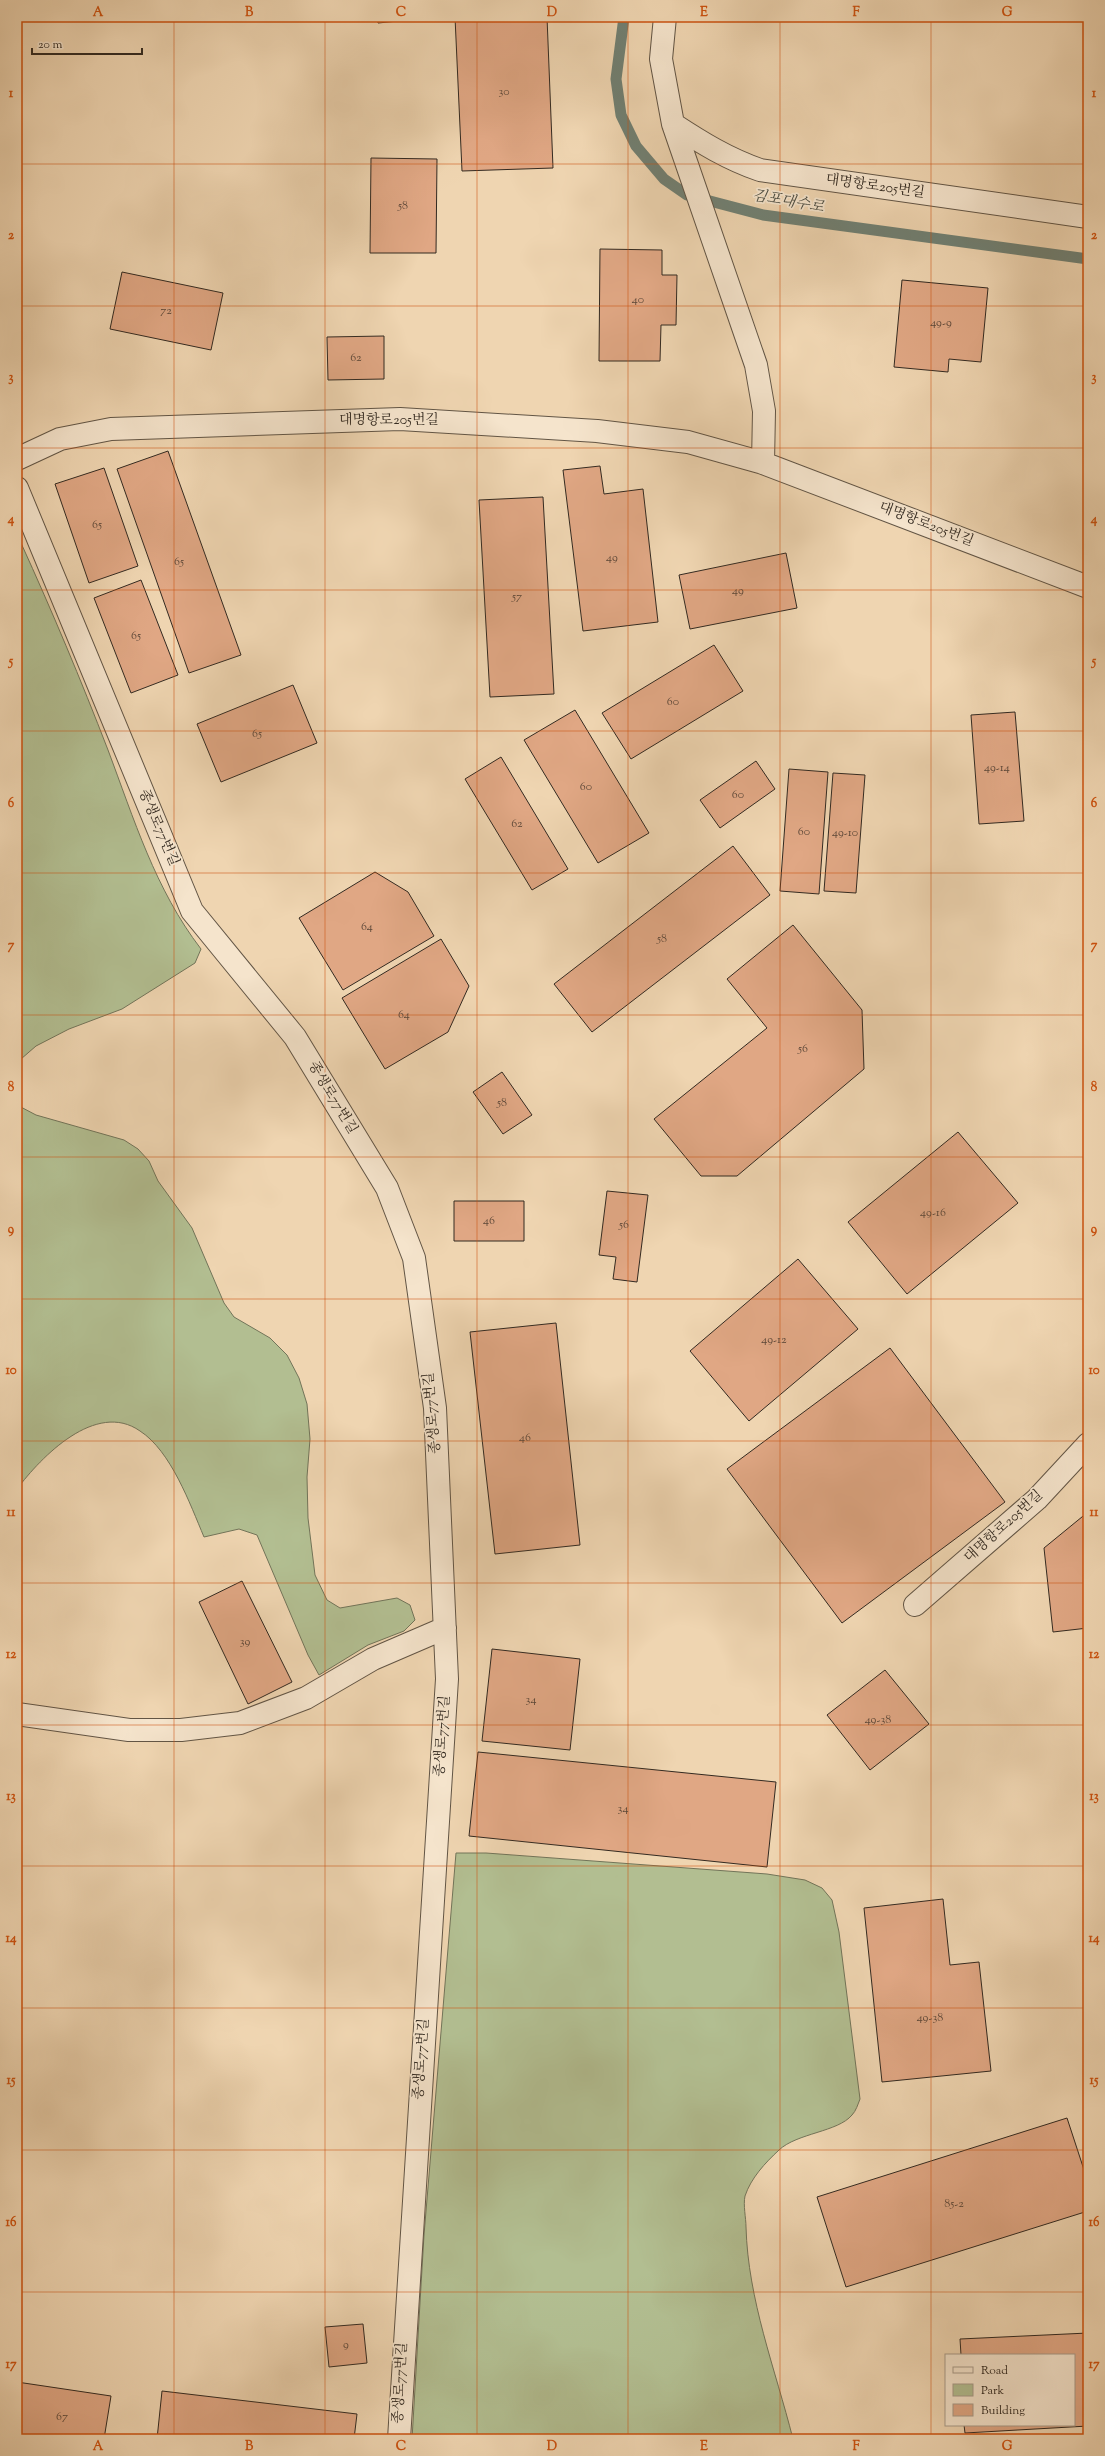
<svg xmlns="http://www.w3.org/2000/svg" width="1105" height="2456" font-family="'Sorts Mill Goudy','Noto Serif KR',serif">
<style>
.green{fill:#b2be91;stroke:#727459}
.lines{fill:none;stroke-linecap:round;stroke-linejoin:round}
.stream{stroke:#718073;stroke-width:11}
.building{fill:#e0a784;stroke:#332a21}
.minor-casing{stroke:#625545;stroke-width:24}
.minor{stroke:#f5e4cc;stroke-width:22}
.grid{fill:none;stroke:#cd520f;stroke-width:1;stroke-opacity:0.55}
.labels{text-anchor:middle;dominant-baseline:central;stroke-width:3.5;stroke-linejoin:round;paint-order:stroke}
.number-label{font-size:12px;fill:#5e493a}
.street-label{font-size:14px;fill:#332a21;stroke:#f5e4cc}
.water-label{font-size:15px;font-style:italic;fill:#4d4e43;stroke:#f5e4cc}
.neatline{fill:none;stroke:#cd520f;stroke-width:1.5}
.grid-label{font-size:13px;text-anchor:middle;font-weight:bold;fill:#cd520f}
</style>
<rect width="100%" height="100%" fill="#efd5b1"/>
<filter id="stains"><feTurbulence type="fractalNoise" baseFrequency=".005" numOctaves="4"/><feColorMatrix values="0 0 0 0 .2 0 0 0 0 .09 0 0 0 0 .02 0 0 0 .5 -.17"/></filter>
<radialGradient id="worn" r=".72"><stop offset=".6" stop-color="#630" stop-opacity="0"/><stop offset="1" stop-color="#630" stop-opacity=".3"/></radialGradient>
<!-- green -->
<path class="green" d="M17,539l4,4c31,68 60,137 87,207 26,69 47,139 93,199l-6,14 -73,46 -53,20 -33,17 -15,13 -4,8z
M17,1105l19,10 88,25 14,9 11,12 9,20 34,47 32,75 10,14 36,21 17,17 12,23 8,26 3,35 -3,38 1,41 7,57 12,25 13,8 57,-10 13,7 5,15 -11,11 -36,14 -49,30 -11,-20 -51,-120 -18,-6 -35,8c-14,-33 -33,-86 -64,-106 -44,-31 -99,26 -123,58z
M456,1853h30l281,21 38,6 17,8 10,12 7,32 21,167c-2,5 -4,12 -8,16 -14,17 -55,18 -73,35 -14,13 -28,28 -34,46 -2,9 1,22 1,31 2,73 29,141 47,212h-381l12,-204z"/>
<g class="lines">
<!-- stream -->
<path class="stream" d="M624,17l-8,62 5,36 15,31 28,33 23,16 76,20 325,44"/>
</g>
<!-- building -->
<path class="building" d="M377,17h61l-60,6z
M455,17h92l6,151 -91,3z
M371,158l66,1 -1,94h-66z
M600,249l62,1v25h15l-1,50h-15l-1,36h-61z
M122,272l101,21 -12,57 -101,-21z
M902,280l86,8 -7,74 -32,-3 -1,13 -54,-5z
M384,336v43l-56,1 -1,-43z
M168,451l73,204 -52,18 -72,-204z
M600,466l4,28 39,-5 15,133 -75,9 -20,-161z
M104,468l34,98 -49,17 -34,-99z
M543,497l11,197 -64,3 -11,-197z
M786,553l11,55 -107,21 -11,-54z
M141,580l37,95 -47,18 -37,-95z
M714,645l29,46 -112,68 -29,-46z
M293,685l24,58 -96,39 -24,-58z
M1084,699h4v61z
M575,710l74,123 -51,30 -74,-123z
M1015,712l9,109 -45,3 -8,-109z
M501,757l67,112 -36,21 -67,-111z
M756,761l19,28 -55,39 -20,-28z
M789,769l39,3 -9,122 -39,-3z
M833,773l32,2 -9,118 -32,-2z
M733,846l37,49 -178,137 -38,-48z
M375,872l33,20 26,44 -91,54 -44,-72z
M793,925l69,85 2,59 -127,107h-36l-47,-57 113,-91 -40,-49z
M441,939l28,47 -21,46 -63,37 -43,-71z
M502,1072l30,43 -29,19 -30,-42z
M958,1132l60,71 -111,91 -59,-72z
M607,1191l41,4 -11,87 -24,-3 3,-22 -17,-2z
M454,1201h70v40h-70z
M798,1259l60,70 -109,92 -59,-70z
M556,1323l24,222 -85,9 -25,-222z
M890,1348l115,154 -163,121 -115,-154z
M1088,1512v116l-35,4 -9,-84z
M242,1581l50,101 -44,22 -49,-102z
M492,1649l88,10 -10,91 -88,-9z
M885,1670l44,54 -59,46 -43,-55z
M478,1752l298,30 -9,85 -298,-31z
M943,1899l7,66 29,-3 12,109 -109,11 -18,-174z
M1067,2118l21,64v29l-242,76 -29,-90z
M363,2324l4,39 -38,4 -4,-40z
M1088,2333v93l-123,7 -1,-8h110v-70h-113l-1,-16z
M17,2382l94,14 -7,43h-87z
M162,2391l195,23 -3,25h-197z"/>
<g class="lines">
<defs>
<path id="minor" d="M665,17l-4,42 12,65 83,241 8,46 -1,52
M673,124c29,19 55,35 87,46l328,47
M17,459l43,-20 51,-10 289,-10 197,12 91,11 75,21 325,124
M17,488l175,423 103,126 92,151 27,70 21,150 12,271 -48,760
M915,1605l122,-106 51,-55
M17,1714l112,16h52l59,-7 66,-25 67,-39 72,-31"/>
</defs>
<!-- minor casing -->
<use href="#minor" class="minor-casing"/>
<!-- minor -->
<use href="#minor" class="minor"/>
</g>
<!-- grid -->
<path class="grid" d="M174,17v2422M325,17v2422M477,17v2422M628,17v2422M780,17v2422M931,17v2422M17,164h1071M17,306h1071M17,448h1071M17,590h1071M17,731h1071M17,873h1071M17,1015h1071M17,1157h1071M17,1299h1071M17,1441h1071M17,1583h1071M17,1725h1071M17,1866h1071M17,2008h1071M17,2150h1071M17,2292h1071"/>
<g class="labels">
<!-- number labels -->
<g class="number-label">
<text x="504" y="92">30</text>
<text x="403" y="206">58</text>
<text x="638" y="300">40</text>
<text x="166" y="311">72</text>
<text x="941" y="323">49-9</text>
<text x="356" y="358">62</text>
<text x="97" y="525">65</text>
<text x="612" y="558">49</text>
<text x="179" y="562">65</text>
<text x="738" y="591">49</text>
<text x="517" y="597">57</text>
<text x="136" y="636">65</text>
<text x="673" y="702">60</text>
<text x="257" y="734">65</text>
<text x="997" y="768">49-14</text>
<text x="586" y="787">60</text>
<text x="738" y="795">60</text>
<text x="517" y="824">62</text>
<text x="804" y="832">60</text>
<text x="845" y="833">49-10</text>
<text x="367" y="927">64</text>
<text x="662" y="939">58</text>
<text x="404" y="1015">64</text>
<text x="803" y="1049">56</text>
<text x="502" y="1103">58</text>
<text x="933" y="1213">49-16</text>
<text x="489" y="1221">46</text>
<text x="624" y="1225">56</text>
<text x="774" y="1340">49-12</text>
<text x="525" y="1438">46</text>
<text x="245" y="1642">39</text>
<text x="531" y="1700">34</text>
<text x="878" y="1720">49-38</text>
<text x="623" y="1809">34</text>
<text x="930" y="2018">49-38</text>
<text x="954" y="2204">85-2</text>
<text x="346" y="2345">9</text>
<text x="62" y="2417">67</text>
</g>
<!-- street labels -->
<g class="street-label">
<text transform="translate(875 187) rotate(8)">대명항로205번길</text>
<text x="389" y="421">대명항로205번길</text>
<text transform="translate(926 525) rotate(21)">대명항로205번길</text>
<text transform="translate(158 828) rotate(67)">종생로77번길</text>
<text transform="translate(332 1098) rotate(59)">종생로77번길</text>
<text transform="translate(433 1413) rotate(-95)">종생로77번길</text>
<text transform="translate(1004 1527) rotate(-42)">대명항로205번길</text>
<text transform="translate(443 1736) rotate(-86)">종생로77번길</text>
<text transform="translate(422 2059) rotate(-86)">종생로77번길</text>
<text transform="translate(401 2383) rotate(-87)">종생로77번길</text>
</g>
<!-- water labels -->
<g class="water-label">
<text transform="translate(788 202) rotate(10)">김포대수로</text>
</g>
</g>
<!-- margin -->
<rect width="1105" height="2456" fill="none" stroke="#efd5b1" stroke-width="44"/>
<!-- legend -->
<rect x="945" y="2354" width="130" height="72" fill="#f5e4cc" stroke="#a79a88"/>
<rect x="953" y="2367" width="20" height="6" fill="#f5e4cc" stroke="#a79a88"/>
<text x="981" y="2374" font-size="12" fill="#332a21">Road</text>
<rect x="953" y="2384" width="20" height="12" fill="#b2be91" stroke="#a79a88"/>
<text x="981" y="2394" font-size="12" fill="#332a21">Park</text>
<rect x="953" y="2404" width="20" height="12" fill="#e0a784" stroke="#a79a88"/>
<text x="981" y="2414" font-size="12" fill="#332a21">Building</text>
<!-- scale -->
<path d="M32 48v6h110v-6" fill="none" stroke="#332a21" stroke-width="2"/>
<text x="38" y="48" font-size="12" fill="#332a21" stroke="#f5e4cc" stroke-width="3" paint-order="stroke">20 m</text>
<rect x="22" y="22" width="1061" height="2412" class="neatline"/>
<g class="grid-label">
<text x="98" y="16">A</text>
<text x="249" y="16">B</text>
<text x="401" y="16">C</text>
<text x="552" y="16">D</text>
<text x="704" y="16">E</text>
<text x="856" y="16">F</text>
<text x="1007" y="16">G</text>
<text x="11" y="97">1</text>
<text x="1094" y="97">1</text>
<text x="11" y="239">2</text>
<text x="1094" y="239">2</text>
<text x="11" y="381">3</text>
<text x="1094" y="381">3</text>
<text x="11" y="523">4</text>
<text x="1094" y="523">4</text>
<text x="11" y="665">5</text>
<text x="1094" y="665">5</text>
<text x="11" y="807">6</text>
<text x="1094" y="807">6</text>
<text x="11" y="949">7</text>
<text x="1094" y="949">7</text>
<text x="11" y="1091">8</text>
<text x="1094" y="1091">8</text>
<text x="11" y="1233">9</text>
<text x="1094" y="1233">9</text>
<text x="11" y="1374">10</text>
<text x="1094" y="1374">10</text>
<text x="11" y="1516">11</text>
<text x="1094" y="1516">11</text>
<text x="11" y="1658">12</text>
<text x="1094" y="1658">12</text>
<text x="11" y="1800">13</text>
<text x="1094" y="1800">13</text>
<text x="11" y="1942">14</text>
<text x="1094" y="1942">14</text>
<text x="11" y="2084">15</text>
<text x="1094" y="2084">15</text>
<text x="11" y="2226">16</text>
<text x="1094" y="2226">16</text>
<text x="11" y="2368">17</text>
<text x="1094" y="2368">17</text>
<text x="98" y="2450">A</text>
<text x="249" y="2450">B</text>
<text x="401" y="2450">C</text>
<text x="552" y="2450">D</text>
<text x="704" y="2450">E</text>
<text x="856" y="2450">F</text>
<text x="1007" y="2450">G</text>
</g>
<rect width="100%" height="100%" filter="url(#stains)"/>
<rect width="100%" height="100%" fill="url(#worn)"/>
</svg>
